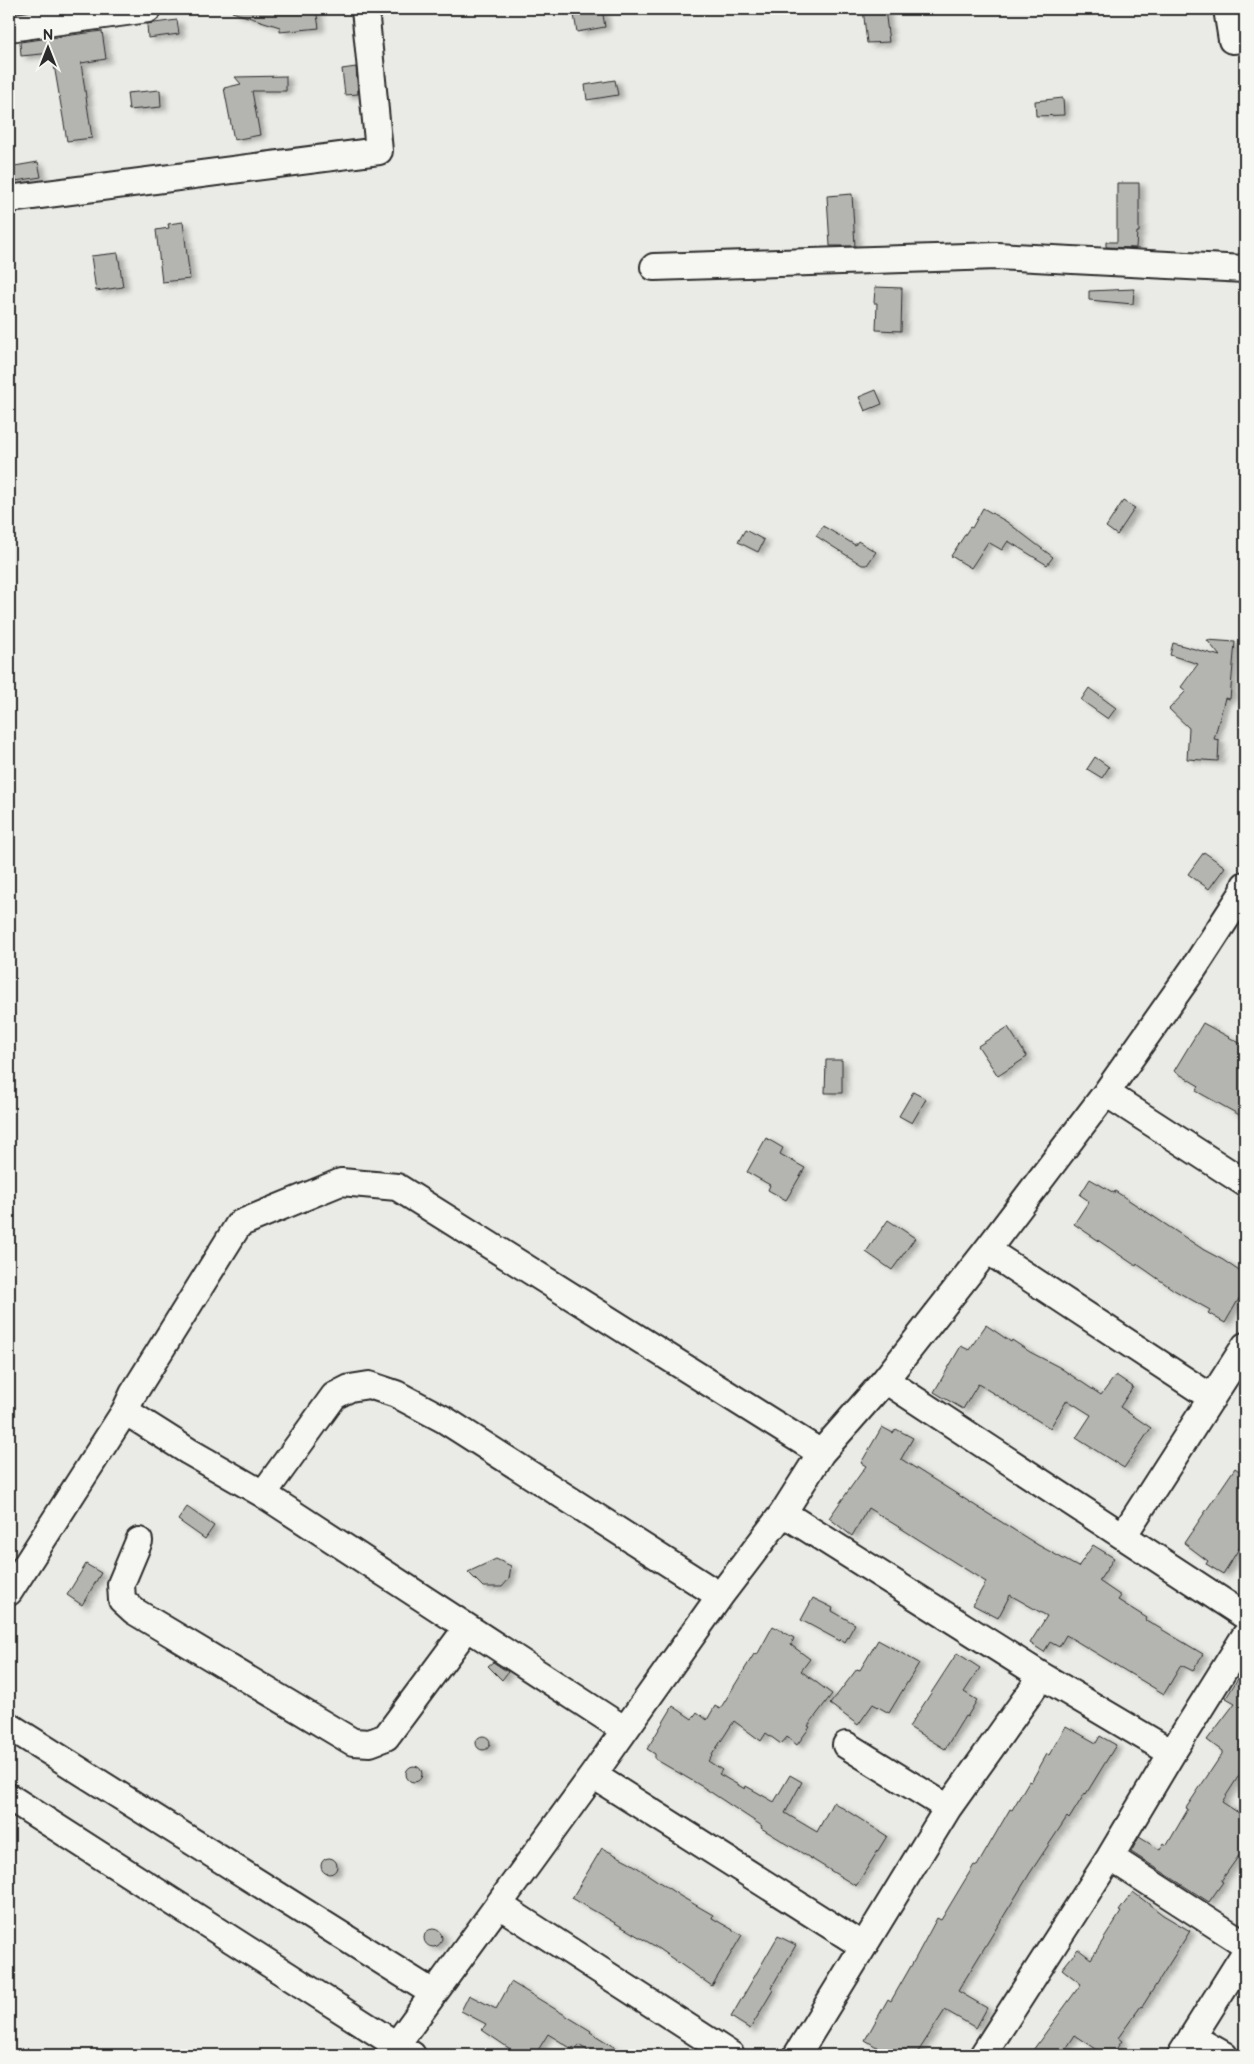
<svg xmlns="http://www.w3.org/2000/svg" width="1254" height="2064" font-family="'Balsamiq Sans',sans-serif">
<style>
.building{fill:#b4b4b1;stroke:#2b2b2b;filter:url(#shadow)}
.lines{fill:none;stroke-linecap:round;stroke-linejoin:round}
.minor-casing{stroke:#2b2b2b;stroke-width:30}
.minor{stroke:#f6f6f2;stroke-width:26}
</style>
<defs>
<filter id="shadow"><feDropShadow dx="5.5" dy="3" stdDeviation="2.5" flood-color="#0004"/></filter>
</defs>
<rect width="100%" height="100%" fill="#eaeae6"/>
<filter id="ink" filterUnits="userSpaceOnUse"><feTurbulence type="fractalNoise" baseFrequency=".02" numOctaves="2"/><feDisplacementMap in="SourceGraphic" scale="10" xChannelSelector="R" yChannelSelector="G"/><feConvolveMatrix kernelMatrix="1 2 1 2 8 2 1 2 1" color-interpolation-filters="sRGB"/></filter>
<g filter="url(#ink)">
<!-- building -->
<path class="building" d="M233,9h83l3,19 -39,4v-5l-48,-15z
M573,9h29l3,18 -28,5z
M863,9h22l4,33 -22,1z
M177,20l2,14 -31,4 -1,-14z
M102,31l4,28 -25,4 11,75 -25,3 -15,-88 -31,3 -1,-14z
M356,67l2,27 -13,1 -3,-26z
M286,76v15h-34l8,44 -26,5 -10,-52 17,-4 -6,-7z
M615,80l3,15 -31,5 -2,-15z
M160,90l1,17 -32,3 -2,-17z
M1063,98l1,17 -28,1 -1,-15z
M38,162l3,15 -32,5v-15z
M1117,183h22v49h-2l-1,16 -30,-1v-5h11z
M852,194l3,52h-25l-3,-50z
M183,222l7,57 -28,3 -6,-52 13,-2 -1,-4z
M118,253l5,34 -27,4 -5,-35z
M875,287l27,1 -1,43 -25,-1 1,-27h-3z
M1134,289l-1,15 -44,-4v-9z
M876,390l6,14 -17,7 -6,-14z
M1123,501l12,7 -18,27 -11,-8z
M983,508l24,14 46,35 -6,8 -39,-24 -6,9 -14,-8 -17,26 -20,-12 19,-29 2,1z
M823,526l32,19 3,-4 18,11 -9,13h-5l-46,-29z
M745,530l19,10 -6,12 -20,-10z
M1207,640l28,2 -5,57 -5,-1 -11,41 5,1 -1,21 -31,-2 2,-31 -20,-19 17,-18 -5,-4 17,-23 -28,-9 3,-12 47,13z
M1089,688l27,20 -8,11 -27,-19z
M1095,757l14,10 -7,11 -15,-9z
M1204,852l21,15 -16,22 -21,-15z
M1203,1023l42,23v72l-49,-27 3,-5 -25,-15z
M1008,1027l19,30 -29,19 -20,-30z
M826,1060h16v33h-17z
M913,1092l13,7 -14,24 -13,-7z
M766,1138l17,10 -3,6 25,14 -19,32 -18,-10 2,-5 -23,-13z
M1090,1179l24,14 1,-2 89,59 19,10 22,15v13l-20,35 -17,-10 2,-3 -36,-20 -37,-26 -1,2 -62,-42 15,-23 -9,-6z
M888,1220l27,18 -23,32 -26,-18z
M986,1325l25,17 1,-2 18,12 29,15 42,28 15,-20 17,12 -13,20 31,21 -27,40 -48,-30 15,-23 -24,-15 -17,28 -72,-44 -15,25 -29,-17 27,-46 8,4z
M882,1427l11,6 3,-4 17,9 -12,21 137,86 40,22 15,-22 21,13 -15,23 22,15 -3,4 29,18 -1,2 57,34 -10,17 -12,-6 -17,29 -98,-59 -7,12 -9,-5 -6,10 -14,-9 17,-27 -37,-21 -12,23 -25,-13 13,-23 -84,-53 -34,-21 -16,28 -23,-18 37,-52 -5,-3z
M1235,1468l10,7v64l-22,35 -17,-10 2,-3 -24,-18z
M187,1507l27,19 -9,13 -27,-19z
M496,1559l15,7 -2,13 -7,8h-19l-15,-15z
M86,1564l15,9 -19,32 -15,-10z
M813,1598l20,10 -1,3 23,13 -10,18 -4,-3 -1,2 -39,-21z
M773,1626l21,12 -3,7 19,14 -9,12 31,23 -24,32 2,1 -13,18 -10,-8 -6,7 -15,-11 -5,8 -27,-20 -26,40 14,9 -3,4 26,15 1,-3 28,16 16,-27 12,7 -17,31 32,19 16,-30 54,34 -31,50 -95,-58 1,-2 -59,-39 -48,-28v-5l-8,-5 26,-43 19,13 5,-7 10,8 8,-14 5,3 34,-55 3,1z
M878,1640l41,23 -30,50 -16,-9 -15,21 -28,-21 27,-35 3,1z
M957,1653l23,15 -16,24 13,8 -10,17 -2,-1 -20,33 -36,-22z
M493,1662l15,10 -6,8 -14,-14z
M1245,1667v99l-23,36 23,15v30l-24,34 2,1 -14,20 -78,-50 8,-15 21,13 4,-7 3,2 21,-36 -2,-1 36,-54v-3l-15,-11 28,-37 -9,-5z
M1066,1726l30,17 4,-7 16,9 -30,49 -1,-1 -16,26 -2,-2 -37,56 -72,118 29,17 -11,20 -31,-18 -29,45h-26l-25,-15 23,-41 3,2 24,-42 22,-41 4,2 33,-55 3,1 33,-57 2,1 17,-29 2,1 16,-28 2,1z
M476 1743a7 7 0 1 1 14 0a7 7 0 1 1-14 0Z
M406 1774a8 8 0 1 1 16 0a8 8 0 1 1-16 0Z
M602,1848l27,14 51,34 33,19 -1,3 30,17 -30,51 -59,-41 -81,-47z
M321 1866a8 8 0 1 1 16 0a8 8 0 1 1-16 0Z
M1133,1892l30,23 27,16 -48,76 -1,-1 -23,32 4,3 -10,14h-7l-30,-20 -13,20h-21l-8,-5 48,-66 -19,-15 16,-20 13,10 30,-47 -2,-1z
M424 1938a9 9 0 1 1 18 0a9 9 0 1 1-18 0Z
M778,1936l18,9 -25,43 2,2 -23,39 -19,-12z
M511,1982l80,49 -1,1 37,23h-33l-15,-10 -3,4 -3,-2 -1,2 -24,-15 -13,21h-16l-37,-25 4,-6 -25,-13 8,-16 27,14z"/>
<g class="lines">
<defs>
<path id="minor" d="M1227,9l5,31 13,-1
M9,28l139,-19
M9,199l370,-48 -14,-142
M654,267l343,-11 248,13
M1106,1093l139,90
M987,1250l225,148
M885,1380l360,236
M125,1411l63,40 75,43 362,236
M263,1494l71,-98 16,-8 19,-3 27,9 49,26 275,176
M783,1513l259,163 130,77
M1123,1536l122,-190
M139,1541l-18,43 1,16 12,11 219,131 17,1 16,-6 81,-109
M9,1592l116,-181 8,-17 106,-170 102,-42 56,5 424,266
M9,1726l424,267
M846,1745l102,63
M593,1775l270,171
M9,1797l403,258
M1110,1857l135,87
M499,1905l232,150
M1192,2037l32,18
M389,2055l204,-280 127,-179 63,-83 38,-60 64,-73 102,-130 119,-157 88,-125 50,-77 1,-6
M797,2055l151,-247 94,-132
M983,2055l127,-198 62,-104 73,-117
M1181,2055l64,-102"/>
</defs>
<!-- minor casing -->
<use href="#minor" class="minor-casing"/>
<!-- minor -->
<use href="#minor" class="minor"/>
</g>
</g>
<!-- margin -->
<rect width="1254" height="2064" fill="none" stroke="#f6f6f2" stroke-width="30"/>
<rect x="15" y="15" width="1224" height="2034" fill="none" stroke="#2b2b2b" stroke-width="2" filter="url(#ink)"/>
<!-- north arrow -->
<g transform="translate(48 48)" stroke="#f6f6f2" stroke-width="4" paint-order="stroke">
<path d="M0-4L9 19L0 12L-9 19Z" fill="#2b2b2b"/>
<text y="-8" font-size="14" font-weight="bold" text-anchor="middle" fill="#2b2b2b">N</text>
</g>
</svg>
